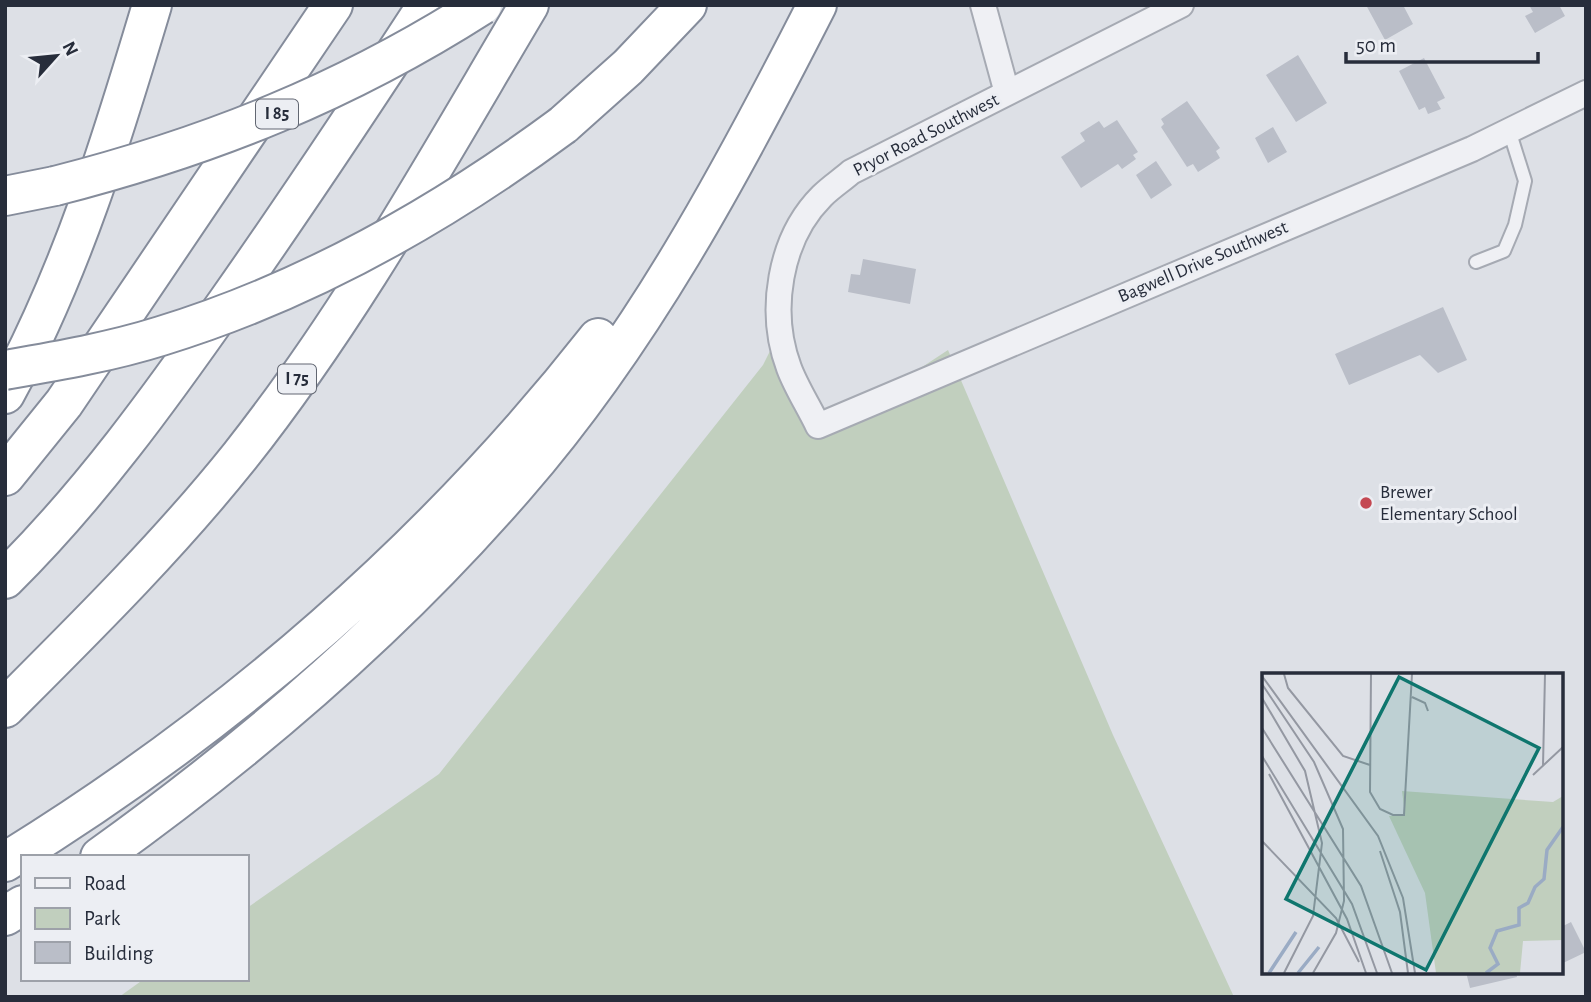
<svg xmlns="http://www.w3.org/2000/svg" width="1591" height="1002" font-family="'Alegreya Sans',sans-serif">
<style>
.green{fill:#c1cfbe}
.building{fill:#babec8}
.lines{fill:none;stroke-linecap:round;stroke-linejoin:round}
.lane-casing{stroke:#a6aab3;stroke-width:16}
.street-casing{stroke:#a6aab3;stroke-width:28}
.highway-casing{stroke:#858c9b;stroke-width:42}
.lane{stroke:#eff0f4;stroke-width:12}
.street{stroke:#eff0f4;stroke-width:24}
.highway{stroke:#fff;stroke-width:38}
.highway-bridge-casing{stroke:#858c9b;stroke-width:42;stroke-linecap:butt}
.highway-bridge{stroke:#fff;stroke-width:38}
.poi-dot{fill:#c44852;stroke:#eceef3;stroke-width:2.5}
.labels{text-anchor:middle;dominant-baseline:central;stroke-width:6;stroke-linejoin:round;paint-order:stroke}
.shield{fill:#eceef3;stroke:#626772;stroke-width:2}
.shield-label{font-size:18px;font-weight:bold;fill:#272d3b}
.street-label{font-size:19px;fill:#272d3b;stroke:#eceef3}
.poi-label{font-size:19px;fill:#272d3b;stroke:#eceef3;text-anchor:start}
.inset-river{fill:none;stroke:#9aabc4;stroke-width:3.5}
.inset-road{fill:none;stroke:#9498a2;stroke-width:2}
.view{fill:#0f766e;fill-opacity:0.15;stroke:#0f766e;stroke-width:3.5}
.inset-edge{fill:none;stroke:#272d3b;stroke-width:3.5}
</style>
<rect width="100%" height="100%" fill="#dde0e6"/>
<!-- green -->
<path class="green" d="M771,349l57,80 120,-79 165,385 121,262h-1115l25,-18h103v-71l192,-134 324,-409z"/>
<!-- building -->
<path class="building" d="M1366,5h37l10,19 -28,16z
M1529,5h30l6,11 -30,17 -10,-17 8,-4z
M1298,55l29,48 -31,19 -30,-47z
M1424,58l21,40 -8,4 4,7 -13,5 -3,-7 -6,3 -20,-39z
M1187,101l33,47 -4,3 4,7 -22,14 -5,-8 -6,3 -26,-40 3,-3 -3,-5z
M1117,120l21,32 -5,3 3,4 -14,10 -4,-5 -37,24 -20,-31 24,-16 -5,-8 19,-12 5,7z
M1273,127l14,25 -19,11 -13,-25z
M1156,161l16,24 -21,14 -15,-24z
M863,259l53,10 -6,35 -62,-12 3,-18 9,1z
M1443,307l24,53 -29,13 -18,-18 -71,30 -14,-31z
M1571,922l15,30 -25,12v-37z
M1466,972h50l1,5 -47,11z"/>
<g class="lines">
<defs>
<path id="lane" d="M1476,262l28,-11 11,-26 10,-44 -16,-51"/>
<path id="street" d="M983,5l24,88
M1181,5l-330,167c-9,8 -20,15 -29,24 -43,43 -54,116 -33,172 7,19 20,39 29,58l654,-277 114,-56"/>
<path id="highway" d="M563,125l65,-58 59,-62
M5,196l50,-10
M5,394c67,-123 107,-255 147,-389
M5,476l59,-73 269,-398
M5,579c85,-84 155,-181 223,-278 68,-97 134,-196 199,-296
M5,708c81,-81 163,-162 235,-252 111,-140 198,-298 289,-451
M100,857c152,-109 295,-231 417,-373 124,-142 215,-312 300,-479
M5,862c226,-139 429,-315 593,-524
M5,916l18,-11"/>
</defs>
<!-- lane casing -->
<use href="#lane" class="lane-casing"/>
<!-- street casing -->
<use href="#street" class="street-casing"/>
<!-- highway casing -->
<use href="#highway" class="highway-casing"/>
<!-- lane -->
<use href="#lane" class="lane"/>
<!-- street -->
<use href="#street" class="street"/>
<!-- highway -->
<use href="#highway" class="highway"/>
<defs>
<path id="highway-bridge" d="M55,186c156,-40 291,-94 427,-181
M5,370c52,-9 105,-18 156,-34 147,-45 279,-120 402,-211"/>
</defs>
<!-- highway-bridge casing -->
<use href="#highway-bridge" class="highway-bridge-casing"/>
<!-- highway-bridge -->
<use href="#highway-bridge" class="highway-bridge"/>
</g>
<!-- markers -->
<circle class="poi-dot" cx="1366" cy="503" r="7"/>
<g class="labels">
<!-- shield labels -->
<g class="shield">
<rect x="256" y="99.5" width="42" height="29" rx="5"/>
<rect x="278" y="364.5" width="38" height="29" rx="5"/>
</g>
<g class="shield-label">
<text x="277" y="114">I 85</text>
<text x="297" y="379">I 75</text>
</g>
<!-- street labels -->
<g class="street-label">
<text transform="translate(926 135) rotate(-27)">Pryor Road Southwest</text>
<text transform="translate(1203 262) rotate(-23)">Bagwell Drive Southwest</text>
</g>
<!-- poi labels -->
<g class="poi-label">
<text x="1380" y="492">Brewer<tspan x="1380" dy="22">Elementary School</tspan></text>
</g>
</g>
<!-- overview -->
<g transform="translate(1262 673)">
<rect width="301" height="301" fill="#dde0e6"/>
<path d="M140,118l151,11 10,-6v144l-40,1 -3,32h-84l-11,-80 -36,-77 16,-2z" fill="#c1cfbe"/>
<path class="inset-river" d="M7,300l27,-41M36,300l21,-26M224,300l12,-9 -8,-16 7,-17 22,-6v-17l9,-5 7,-16 9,-8 3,-29 16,-23"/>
<path class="inset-road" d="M22,1l4,14 55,68 27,9M109,1l-1,118 10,17 13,6h11l8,-141M0,3l116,160 25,62 12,75M0,11l52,78 29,67 1,72 -8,32 -23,40M150,24l13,6 3,8M0,25l43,73 17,72 -9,73 -29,57M0,55l99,158 31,87M0,83l90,148 25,69M281,93l2,-92M7,101l78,145 19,54M271,102l30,-28M0,143v69M0,168l74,77 23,44M118,178l20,61 8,61"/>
<path class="view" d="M137,4l140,71 -113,222 -140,-71z"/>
<rect width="301" height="301" class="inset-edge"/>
</g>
<!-- border -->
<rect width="1591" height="1002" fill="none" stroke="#272d3b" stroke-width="14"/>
<!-- legend -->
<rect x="21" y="855" width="228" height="126" fill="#eceef3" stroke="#9da1a9" stroke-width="2"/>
<rect x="35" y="878" width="35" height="10" fill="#eff0f4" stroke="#9da1a9" stroke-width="2"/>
<text x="84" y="890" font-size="21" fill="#272d3b">Road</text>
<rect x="35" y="908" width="35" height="21" fill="#c1cfbe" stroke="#9da1a9" stroke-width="2"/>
<text x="84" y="925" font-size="21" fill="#272d3b">Park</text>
<rect x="35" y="942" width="35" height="21" fill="#babec8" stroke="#9da1a9" stroke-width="2"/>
<text x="84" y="960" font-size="21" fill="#272d3b">Building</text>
<!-- north arrow -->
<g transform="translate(56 56) rotate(63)" stroke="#eceef3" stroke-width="5" paint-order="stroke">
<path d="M0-5L12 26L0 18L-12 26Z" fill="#272d3b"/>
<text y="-10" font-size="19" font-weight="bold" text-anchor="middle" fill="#272d3b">N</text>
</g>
<!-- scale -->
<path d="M1346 52v10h192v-10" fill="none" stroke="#272d3b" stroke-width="3.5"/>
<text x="1356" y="52" font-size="21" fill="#272d3b" stroke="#eceef3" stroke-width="5" paint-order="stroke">50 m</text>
</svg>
